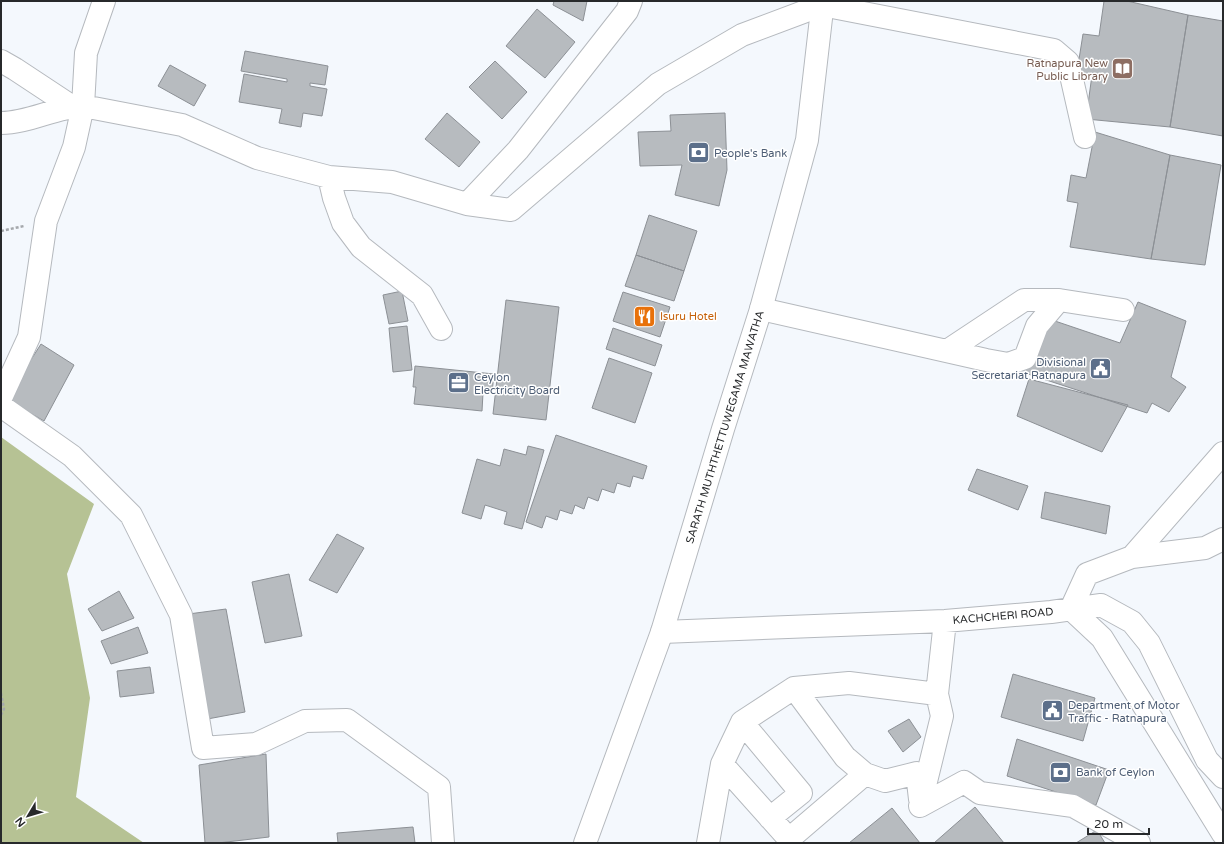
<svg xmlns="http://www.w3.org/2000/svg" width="1224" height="844" font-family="'Varela Round',sans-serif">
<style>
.forest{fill:#b6c294}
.building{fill:#b7bbbf;stroke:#8c9095}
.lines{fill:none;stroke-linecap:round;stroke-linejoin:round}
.minor-casing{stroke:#b5b9be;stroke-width:24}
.major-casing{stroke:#b5b9be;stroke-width:24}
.path{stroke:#a5a8ac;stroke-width:2.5;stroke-dasharray:3 2;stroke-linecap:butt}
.minor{stroke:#fff;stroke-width:22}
.major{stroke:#fff;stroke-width:22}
.labels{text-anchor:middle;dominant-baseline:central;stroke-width:3;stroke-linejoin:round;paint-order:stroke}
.education-label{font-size:11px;fill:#785e54;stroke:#fff;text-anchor:end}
.service-label{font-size:11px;fill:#4e5e75;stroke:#fff;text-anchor:start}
.food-label{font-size:11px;fill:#c56008;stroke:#fff;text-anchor:start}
.street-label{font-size:11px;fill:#27292b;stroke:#fff}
</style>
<rect width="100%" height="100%" fill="#f4f8fd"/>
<!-- forest -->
<path class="forest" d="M1,437l93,67 -27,70 23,124 -14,99 68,46h-143z"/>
<!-- building -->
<path class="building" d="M554,1h33l-4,20 -30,-16z
M1104,1h23l61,14 -18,112 -84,-8 6,-44 -15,-3 6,-38 16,2z
M537,9l38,33 -30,36 -39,-32z
M1188,15l35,6v115l-53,-9z
M245,51l83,15 -3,19 -15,-2v3l17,3 -5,27 -19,-3 -2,14 -22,-4 3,-14 -43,-7 5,-28 43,8v-3l-46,-8z
M495,61l32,31 -25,27 -33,-32z
M170,65l36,20 -12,21 -36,-20z
M447,113l33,29 -21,25 -34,-28z
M725,113l2,57 -8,36 -44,-11 7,-30 -42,1 -2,-34 33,-1 -1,-16z
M1095,132l75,23 -19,104 -81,-12 8,-44 -11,-2 4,-26 15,3z
M1170,155l51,10 -16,100 -54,-6z
M649,215l48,16 -13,40 -48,-16z
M636,255l48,16 -10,30 -49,-15z
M402,291l6,30 -19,3 -6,-29z
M623,292l47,15 -10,30 -47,-16z
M506,300l53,7 -13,113 -53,-6z
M1138,302l48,19 -15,56 15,10 -17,25 -17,-9 -5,10 -122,-40 24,-54 71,24z
M407,326l5,44 -19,2 -4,-44z
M613,328l49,17 -7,21 -49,-17z
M41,344l33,21 -30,56 -38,-22z
M609,358l43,15 -17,50 -43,-15z
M415,366l79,8 -2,19h-9l-1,18 -68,-7 2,-17h-3z
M1029,379l99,26 -26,47 -85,-36z
M556,435l91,31 -4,13 -10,-3 -3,11 -13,-4 -3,10 -12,-4 -4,12 -10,-4 -4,12 -9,-4 -3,9 -12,-4 -3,10 -11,-4 -4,12 -16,-6z
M528,446l16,4 -22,79 -18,-5 3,-12 -22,-7 -4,14 -19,-6 15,-54 23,7 4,-17 22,6z
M977,469l51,17 -10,24 -50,-20z
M1045,492l65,14 -4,28 -65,-16z
M337,534l27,14 -27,45 -28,-13z
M289,574l13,62 -37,7 -13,-61z
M119,591l15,27 -32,13 -14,-22z
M226,609l19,103 -43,8 -21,-105z
M138,627l10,26 -37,11 -10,-23z
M150,667l4,26 -34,4 -3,-26z
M1013,674l82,24 -12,43 -82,-24z
M909,719l12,18 -18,15 -15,-21z
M1017,739l92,31 -13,35 -89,-29z
M266,754l3,83 -51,6h-13l-6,-78z
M975,807l29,36h-70z
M892,808l28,35h-71z
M413,827l2,16h-77l-1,-10z
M1097,830l8,13h-29z"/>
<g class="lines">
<defs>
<path id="minor" d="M1,61l14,8 56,37
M1,123c28,0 54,-16 82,-17l99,19 75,33 72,19 63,5 75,22 44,6 147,-126 84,-49 80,-30 232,45 14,12 17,75
M329,177l5,21 9,25 18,24 61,48 19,34
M467,204l51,-54 109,-139 4,-10
M761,309l225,51 22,4 17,-6 12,-32 22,-26 64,10
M947,351l77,-51h35
M1,398l28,-61 17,-116 28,-74 9,-41 3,-53 18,-52
M1,406l71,50 59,59 50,100 22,133 53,-4 49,-23 42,-1 92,67 4,56
M1132,557l91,-104
M1071,609l31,29 121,196
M1071,609l16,-35 45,-17 73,-9 18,-9
M945,621l-8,73 5,22 -22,90 44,-24 16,11 93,13 66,37
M662,632l283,-11 106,-9 50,-7 31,17 17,21 58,117 16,17
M794,688l51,69 20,17 20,7 32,-8 3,26
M742,722l59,71 -31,25
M722,764l67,75 76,-65
M708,843l14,-79 20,-42 52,-34 55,-5 88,11"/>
<path id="major" d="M585,843l77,-211 61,-203 38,-120 46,-169 16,-139"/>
</defs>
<!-- minor casing -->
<use href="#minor" class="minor-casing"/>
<!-- major casing -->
<use href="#major" class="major-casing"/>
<!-- path -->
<path class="path" d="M1,231l23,-5
M1,693l3,16 -3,6"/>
<!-- minor -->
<use href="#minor" class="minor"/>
<!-- major -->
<use href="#major" class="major"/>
</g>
<!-- icons -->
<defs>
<symbol id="library-square" viewBox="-11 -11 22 22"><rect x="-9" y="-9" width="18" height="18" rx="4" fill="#8d6e63" stroke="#fff"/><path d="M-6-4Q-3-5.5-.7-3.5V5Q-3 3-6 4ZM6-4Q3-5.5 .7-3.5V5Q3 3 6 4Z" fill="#fff"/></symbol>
<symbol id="bank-square" viewBox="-11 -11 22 22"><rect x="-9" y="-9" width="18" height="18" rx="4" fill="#5c6f8a" stroke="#fff"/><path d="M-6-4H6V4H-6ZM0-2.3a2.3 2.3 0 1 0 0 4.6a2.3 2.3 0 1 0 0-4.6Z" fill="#fff"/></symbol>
<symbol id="restaurant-square" viewBox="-11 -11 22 22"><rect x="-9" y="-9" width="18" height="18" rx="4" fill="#e8710a" stroke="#fff"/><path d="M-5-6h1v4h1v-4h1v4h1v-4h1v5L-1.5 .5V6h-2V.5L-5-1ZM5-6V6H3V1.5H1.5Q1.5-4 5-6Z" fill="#fff"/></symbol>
<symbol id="civic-square" viewBox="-11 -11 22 22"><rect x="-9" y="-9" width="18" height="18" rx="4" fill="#5c6f8a" stroke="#fff"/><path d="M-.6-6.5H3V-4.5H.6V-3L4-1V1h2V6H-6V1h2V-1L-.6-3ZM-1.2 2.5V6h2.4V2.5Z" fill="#fff"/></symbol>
<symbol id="office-square" viewBox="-11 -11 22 22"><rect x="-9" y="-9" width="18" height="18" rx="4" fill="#5c6f8a" stroke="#fff"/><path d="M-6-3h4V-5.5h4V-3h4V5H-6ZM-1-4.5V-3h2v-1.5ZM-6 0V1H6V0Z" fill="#fff"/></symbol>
</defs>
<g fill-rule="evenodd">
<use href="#library-square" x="1110" y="56" width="25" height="25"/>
<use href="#bank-square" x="686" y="140" width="25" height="25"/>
<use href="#restaurant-square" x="632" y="304" width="25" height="25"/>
<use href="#civic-square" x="1088" y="356" width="25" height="25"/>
<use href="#office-square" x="446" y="370" width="25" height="25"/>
<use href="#civic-square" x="1040" y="698" width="25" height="25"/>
<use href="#bank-square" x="1048" y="760" width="25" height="25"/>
</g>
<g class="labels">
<!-- education labels -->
<g class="education-label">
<text x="1108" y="63">Ratnapura New<tspan x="1108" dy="13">Public Library</tspan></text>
</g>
<!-- service labels -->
<g class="service-label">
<text x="714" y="153">People's Bank</text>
<text x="1086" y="362" text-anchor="end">Divisional<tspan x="1086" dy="13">Secretariat Ratnapura</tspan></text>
<text x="474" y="377">Ceylon<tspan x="474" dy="13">Electricity Board</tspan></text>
<text x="1068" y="705">Department of Motor<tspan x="1068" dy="13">Traffic - Ratnapura</tspan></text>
<text x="1076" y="772">Bank of Ceylon</text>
</g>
<!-- food labels -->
<g class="food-label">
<text x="660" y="316">Isuru Hotel</text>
</g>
<!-- street labels -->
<g class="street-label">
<text transform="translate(725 427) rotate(-73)">SARATH MUTHTHETTUWEGAMA MAWATHA</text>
<text transform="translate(1003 616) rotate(-5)">KACHCHERI ROAD</text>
</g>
</g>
<!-- border -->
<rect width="1224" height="844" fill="none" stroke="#27292b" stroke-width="4"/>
<!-- north arrow -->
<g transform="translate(28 816) rotate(232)" stroke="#ffffff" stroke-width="3" paint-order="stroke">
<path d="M0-3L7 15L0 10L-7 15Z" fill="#27292b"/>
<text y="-6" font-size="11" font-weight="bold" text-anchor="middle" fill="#27292b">N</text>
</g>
<!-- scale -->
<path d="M1088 828v6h61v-6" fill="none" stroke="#27292b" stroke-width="2"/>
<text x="1094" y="828" font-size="12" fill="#27292b" stroke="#ffffff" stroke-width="3" paint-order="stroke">20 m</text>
</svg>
